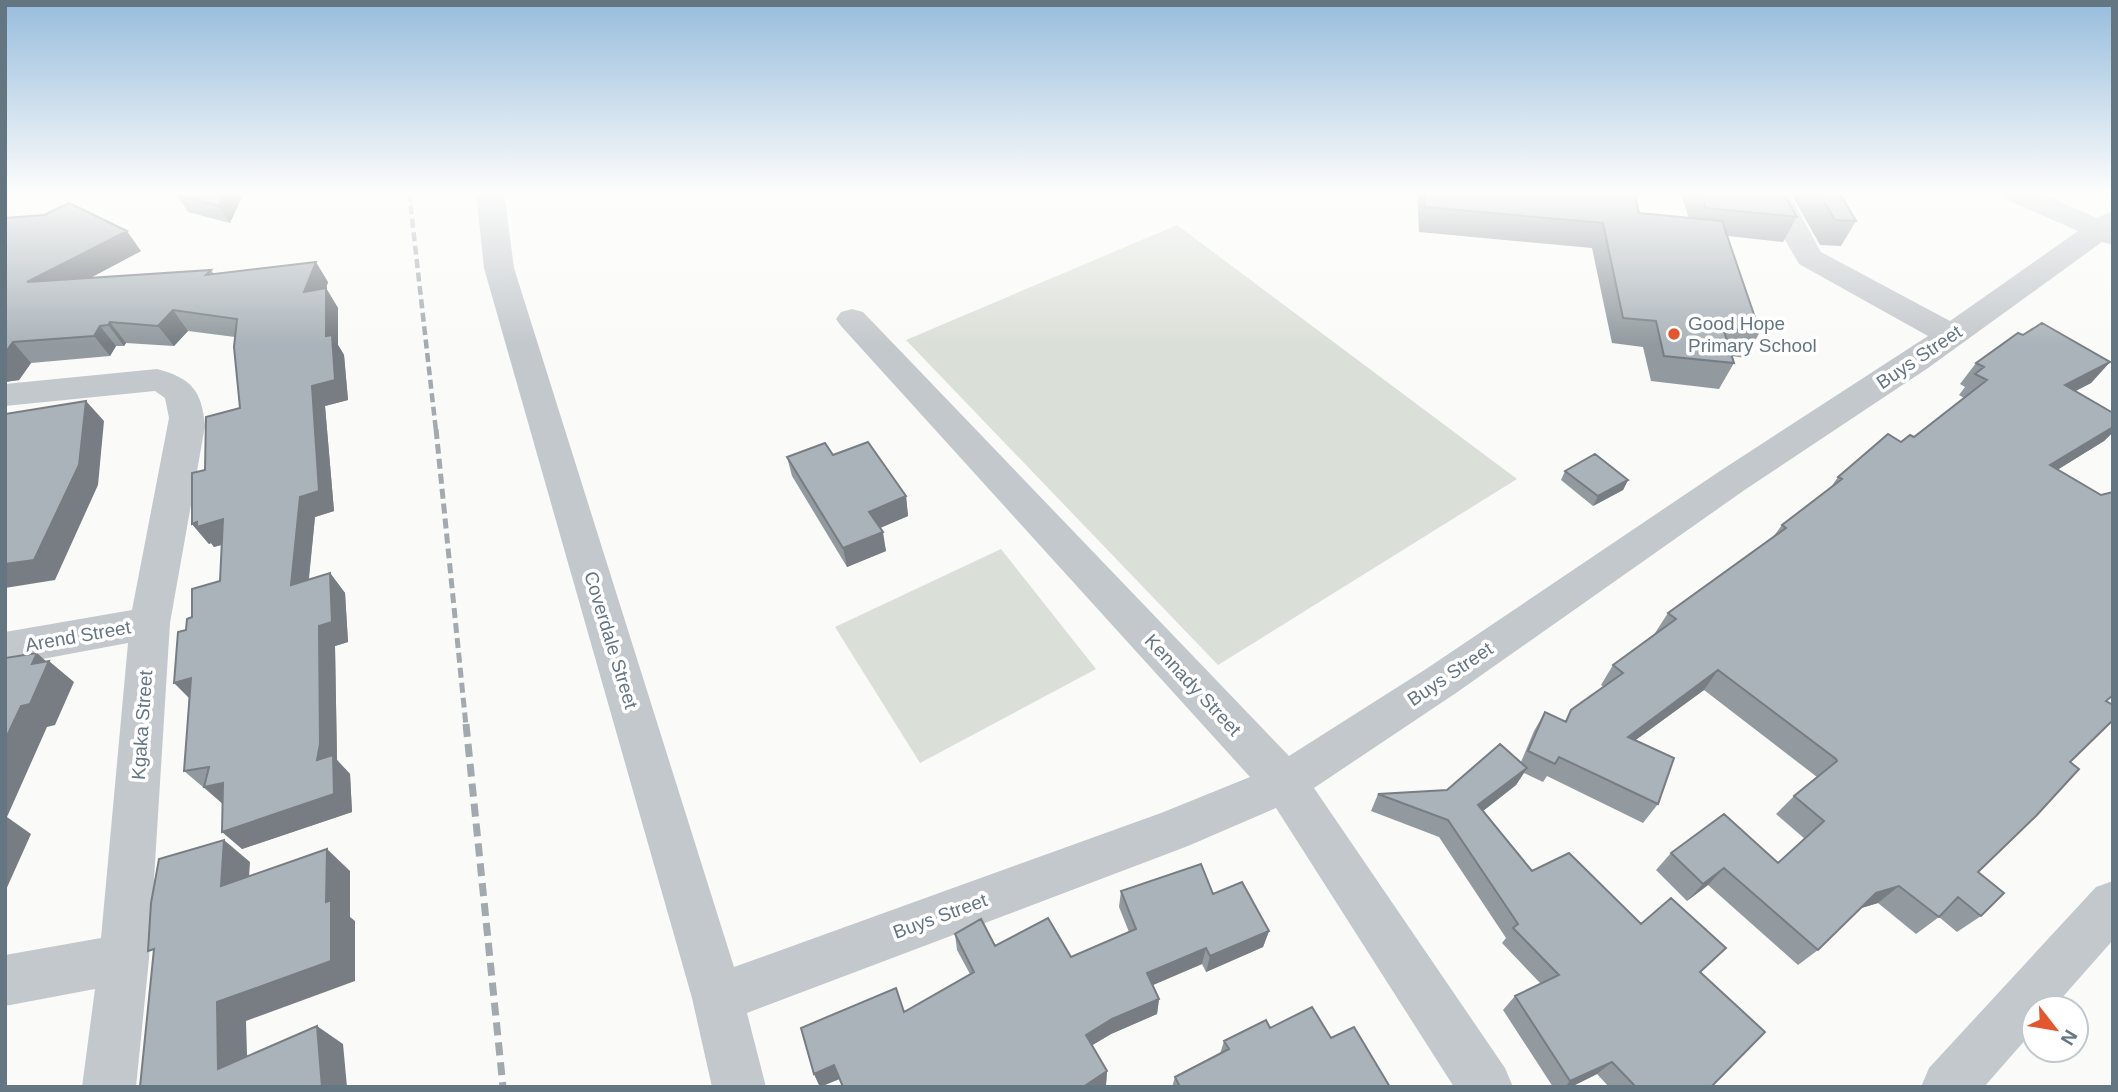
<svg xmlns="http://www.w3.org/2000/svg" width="2118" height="1092" font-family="Helvetica,sans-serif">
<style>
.green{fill:#dadfd7}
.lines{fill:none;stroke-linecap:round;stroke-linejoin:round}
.minor{fill:#c3c8cc;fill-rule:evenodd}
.rail-far2{stroke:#a2aab0;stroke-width:4.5;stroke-dasharray:9 4.5;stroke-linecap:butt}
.rail-far1{stroke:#a2aab0;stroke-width:5;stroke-dasharray:10 5;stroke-linecap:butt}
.rail{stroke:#a2aab0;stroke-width:7;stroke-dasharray:13 7;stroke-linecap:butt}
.wall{fill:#929a9f}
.shaded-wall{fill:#777d82}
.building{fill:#aab3b9;stroke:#777d82;stroke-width:2}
.poi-dot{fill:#e4572e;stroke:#fff;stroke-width:2.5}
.labels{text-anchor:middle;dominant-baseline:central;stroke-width:7;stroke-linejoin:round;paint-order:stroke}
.poi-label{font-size:19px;fill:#657683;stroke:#fff;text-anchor:start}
.street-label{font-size:19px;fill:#657683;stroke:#fff}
</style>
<rect width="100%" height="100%" fill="#fafaf8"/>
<!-- green -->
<path class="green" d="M1177,225l340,254 -299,186 -312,-325z
M1001,549l95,120 -176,94 -85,-136z"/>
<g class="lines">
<!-- minor -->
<path class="minor" d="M476,192h28l10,76 220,699 427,-154 89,-36 -409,-451 -5,-7 5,-7 11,-3 11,3 426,444 137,-87 294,-198 208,-135 -129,-72 -36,-62 -3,-10h28l33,60 129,69 128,-90 -75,-33 -4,-6h38l60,26 16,-7v34l-11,-3 -174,126 -182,121 -290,204 -142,95 191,280 8,19h-59l-178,-279 -88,38 -441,167 19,74h-54l-20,-89 -208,-730z
M157,369c34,9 45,21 48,57l-35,197 -21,336 -13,128h-54l13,-98 -90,17v-51l96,-17 27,-295 -123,23v-34l127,-22 37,-192 -4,-20 -10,-7 -150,15v-22z
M2113,881v59l-60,68h-19v22l-50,57h-63l8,-19 167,-181z"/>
<!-- rail-far2 -->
<path class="rail-far2" d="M409,192l27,239"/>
<!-- rail-far1 -->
<path class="rail-far1" d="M436,429l30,297"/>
<!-- rail -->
<path class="rail" d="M466,724l37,363"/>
</g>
<!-- wall -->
<path class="wall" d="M177,192h67l-14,31 -42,-11 -11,-17z
M1417,192h217l5,21 50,5 -9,-26h103l14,25 -14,25 -55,-6 32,96 -15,26 -13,-2 2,7 -15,26 -68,-8 -8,-34 -31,-4 -20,-95 -173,-16z
M1790,192h49l17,29 -15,25 -21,-1z
M5,218l136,33 -51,27 121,-8 3,4 114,8 -2,6 12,20v37l6,10 4,45 -23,6 9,105 -19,6 -6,62 21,-6 15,20 3,49 -13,4 2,114 13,14 2,38 -110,37 -19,-45 -39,-33 5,-73 -3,-68 6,-13 28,-36 2,-36 -8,2 -3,-4 -2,1 -17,-20 13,-54 35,-62 -5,-71 -47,-6 -14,15 -48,-3 -2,3h-8l-6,10 -79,7 -12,17 -14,2z
M2023,335l87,27 -19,21 -16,8 38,22v19l-9,9 -47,29 49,231 -36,61 -92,110 3,44 -24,16 -18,-15 -23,17 -38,-31 -17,5 -43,42 -20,15 -90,-80 -21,16 -31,-31 15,-17 107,10 27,-24 -29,-25 18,-18 23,-19 -113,-87 -69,50 23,64 -15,19 -96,-47 -4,6 -19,-9 -8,12 -33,26 49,60 109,53 59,48 11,115h-102l-12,-13 -26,13h-18l-50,-77 12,-14 26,-12 -39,-41 4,-5 -67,-101 -68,-26 7,-17 69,-4 74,-28 13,-31 11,-19 20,9 6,-11 33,-23 -3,-2 12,-20 43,-32h-1l13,-20 105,-76 9,-12 49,-38 7,-10 63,-35 13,-5 50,-39 -5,-3 6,-8 -5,-3 16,-21z
M833,455l73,41 2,20 -28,12 6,23 -39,16 -55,-91 -5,-19z
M1565,471l63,9 -5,10 -30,16 -32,-26z
M1121,891l92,3 56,37 -6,16 -57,25 -4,-8 -50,21 7,14 -2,15 -46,20 -19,11 15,26 -1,14 -3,2h-260l-3,-8 -20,8 -6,-13 90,-62 66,-38 -13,-24 -2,-16 40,12 76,11 58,-25 -10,-25z
M1270,1028l61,10 59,49h-218l3,-10 45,-23 4,-13z"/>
<!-- shaded-wall -->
<path class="shaded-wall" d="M225,192h19l-14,31 -11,-17z
M127,231l14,20 -98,52 -16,-21z
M316,262l12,20 -2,6 12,20v37l6,10 4,45 -23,6 9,105 -19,6 -9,87 -15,-19 21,-199 14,-50 -22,-44z
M173,310l15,21 -14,15 -16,-20z
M110,322l16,21 -2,3 -16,-21z
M100,326l16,20 -6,10 -16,-20z
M13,342l18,21 -12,17 -14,2v-29z
M2110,362l-19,21 -44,23 18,-21z
M86,401l18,20 -6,64 -43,95 -50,8v-24z
M2113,427v5l-9,9 -73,45 19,-21z
M1628,480l-5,10 -30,16 5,-10z
M906,496l2,20 -35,15 -4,-19z
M223,519l16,20 -25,8 -3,-4 -2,1 -17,-20z
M883,532l3,19 -39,16 -4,-19z
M330,573l15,20 3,49 -13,4 2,114 13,14 2,38 -110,37 -20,-17 95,-72 2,-134z
M37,653l11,10 1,-2 25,21 -19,43 -8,2 -40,90 24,17 -26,58v-152l27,-76z
M1718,670l-14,20 -90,66 14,-19z
M191,678l2,24 -19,-19z
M1527,768l-11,17 -47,37 9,-17z
M223,783l1,22 -20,-18z
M224,840l26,22 -3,45 -26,-21z
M327,849l23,22v46l5,4v60l-109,40 2,65 -30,-17 -1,-67 109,-100z
M1724,868l-16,17 -21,16 16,-17z
M1899,886l-21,17 -23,7 21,-17z
M1269,931l-6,16 -57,25 4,-16z
M1206,948l-4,16 -58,25 3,-16z
M1159,999l-2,15 -46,20 -25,15v-14l26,-16z
M317,1026l26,18 4,43h-25z
M1612,1062l-15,12 -26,13h-6l5,-6z
M834,1065l7,13 -21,9 -6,-13z
M1107,1071l-1,14 -3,2h-20z"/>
<!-- building -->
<path class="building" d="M177,192h48l-6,14 -42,-11z
M1425,192h209l5,21 83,8 38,111 -37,-4 11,35 -70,-7 -8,-35 -33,-3 -20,-95 -178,-16z
M1700,192h83l14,25 -91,-9z
M1818,192h21l17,29 -21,-1z
M69,203l58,28 -100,51 184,-12 -5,5 110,-13 -12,30 22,-4v48l6,-1 3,45 -23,6 7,105 -19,6 -9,88 39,-12 2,49 -13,4 1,118 -3,16 16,-5 1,39 -112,38 1,-49 -19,4 5,-20 -25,4 7,-93 -17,5 4,-51 8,-2 1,-11 5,-2v-28l28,-8 3,-62 -26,8v-5l-5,2v-51l13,-3 1,-53 34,-9 -6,-61 3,-28 -64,-9 -15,16 -48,-4 -2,3 -8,1 -6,10 -81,6 -8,11v-135l39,-3z
M2042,323l68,39 -45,23 48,28v14l-63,38 51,30 12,-3v203l-7,6 7,4v15l-43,42 9,7 -43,47 -58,56 26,21 -23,23 -23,-19 -19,20 -40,-31 -23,7 -58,57 -94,-82 -21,16 -32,-31 53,-39 54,49 46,-42 -30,-25 43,-35 -1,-2 -118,-89 -90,67 46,21 -16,46 -99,-47 -4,7 -27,-13 17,-39 21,10 5,-12 52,-37 -10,-8 63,-46 -8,-6 118,-85 -4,-3 60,-46 -4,-2 50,-43 13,8 9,-7 4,2 73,-57 -12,-6 9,-7 -8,-4 42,-30 5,2z
M86,401l-7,64 -45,95 -29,4v-150z
M868,442l38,54 -37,16 14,20 -40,16 -56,-91 38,-14 8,12z
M1595,454l33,26 -30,16 -33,-25z
M37,653l-5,11 17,-3 -19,43 -9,2 -16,34v-82z
M1500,744l27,24 -49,37 54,66 37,-18 72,71 30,-26 55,50 -26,24 65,60 -54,55h-75l-24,-25 -42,19 -55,-85 44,-21 -46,-47 5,-4 -70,-104 -70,-26 69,-4z
M224,840l-3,46 106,-37 -1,53 5,-2v61l-114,41 1,67 99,-43 5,61h-182l14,-138 -6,2 3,-48 8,-44z
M1201,864l12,30 29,-12 27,49 -59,25 -4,-8 -59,25 12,26 -47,20 -26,16 21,36 -24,16h-240l-9,-22 -20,9 -13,-46 95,-40 8,24 70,-40 -19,-38 26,-15 14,27 53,-28 23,39 65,-28 -15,-38z
M1312,1007l19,31 23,-11 36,60h-210l-5,-10 54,-28 -5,-8 42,-21 4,8z"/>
<!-- sky -->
<linearGradient id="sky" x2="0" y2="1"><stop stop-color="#96bcdc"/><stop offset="0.56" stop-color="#fdfdfc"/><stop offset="1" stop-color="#fdfdfc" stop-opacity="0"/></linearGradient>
<rect width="2118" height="345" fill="url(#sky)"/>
<!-- markers -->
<circle class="poi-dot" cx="1674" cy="334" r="7"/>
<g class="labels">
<!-- poi labels -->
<g class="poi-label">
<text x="1688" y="323">Good Hope<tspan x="1688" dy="22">Primary School</tspan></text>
</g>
<!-- street labels -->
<g class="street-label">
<text transform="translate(1919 357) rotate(-34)">Buys Street</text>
<text transform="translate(78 636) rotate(-10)">Arend Street</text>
<text transform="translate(611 640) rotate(73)">Coverdale Street</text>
<text transform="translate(1450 674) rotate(-34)">Buys Street</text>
<text transform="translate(1193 685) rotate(47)">Kennady Street</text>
<text transform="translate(142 725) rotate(-86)">Kgaka Street</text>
<text transform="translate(940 916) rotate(-20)">Buys Street</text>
</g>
</g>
<!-- border -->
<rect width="2118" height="1092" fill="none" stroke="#657683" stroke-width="14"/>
<!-- north arrow -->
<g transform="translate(2055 1029) rotate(121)"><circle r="33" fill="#ffffff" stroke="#c1c8cd" stroke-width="2"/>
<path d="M0-5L12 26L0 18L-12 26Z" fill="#e4572e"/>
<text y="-10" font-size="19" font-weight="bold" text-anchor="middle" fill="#657683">N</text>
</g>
</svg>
